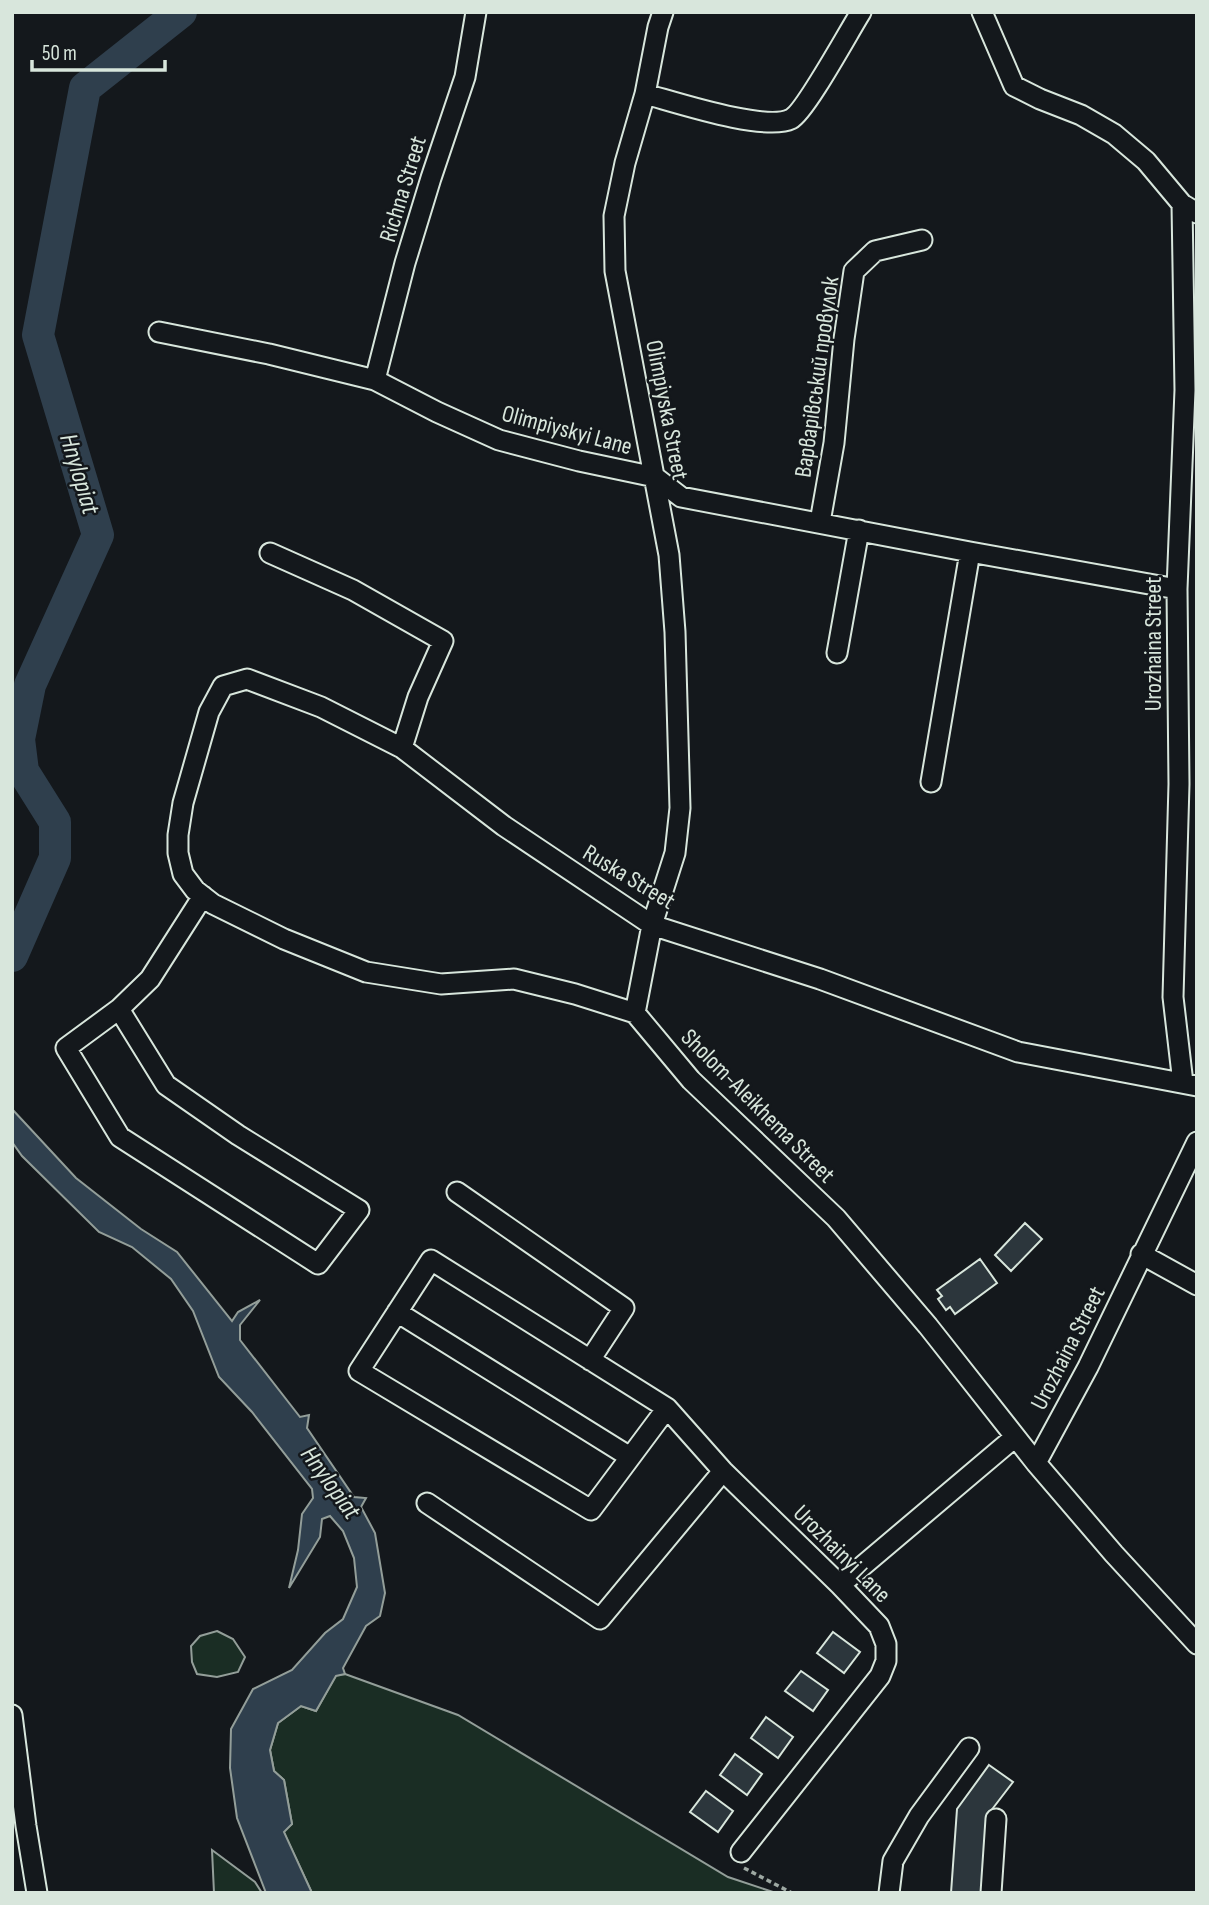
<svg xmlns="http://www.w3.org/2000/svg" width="1209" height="1905" font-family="'Sofia Sans Condensed',sans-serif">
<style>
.green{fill:#1a2d24;stroke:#939e99;stroke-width:2}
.water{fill:#2f3f4d;stroke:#939e99;stroke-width:2}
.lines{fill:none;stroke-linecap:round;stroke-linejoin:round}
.river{stroke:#2f3f4d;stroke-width:32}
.building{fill:#2c363c;stroke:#d8e6dc;stroke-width:2}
.minor-casing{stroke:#d8e6dc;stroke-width:23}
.path{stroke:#9da8a2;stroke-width:3.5;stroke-dasharray:5 3.5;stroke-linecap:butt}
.minor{stroke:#14181c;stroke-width:19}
.labels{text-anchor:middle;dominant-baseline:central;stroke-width:5;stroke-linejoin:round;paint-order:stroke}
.street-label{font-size:24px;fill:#d8e6dc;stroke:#14181c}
.water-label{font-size:26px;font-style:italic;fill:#d8e6dc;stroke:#14181c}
</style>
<rect width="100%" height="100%" fill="#14181c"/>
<!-- green -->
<path class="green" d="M217,1631l16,8 12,18 -7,15 -21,5 -20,-3 -5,-12 -1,-16 9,-10z
M345,1674l113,41 270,162 48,16h-464l-29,-62 9,-7 -8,-44 -10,-9 -4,-21 8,-27 23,-17 15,5 20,-36z
M212,1850l43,32 7,11h-48z"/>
<!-- water -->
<path class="water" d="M12,1109l64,69 65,51 36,23 55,69 6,-9 22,-12 -20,25v15l60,77 9,-2 -2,13 47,69 12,1 -5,9 14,26 10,60 -5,23 -14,10 -23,42 2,6 -9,2 -20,35 -15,-5 -23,17 -8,27 4,21 10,9 8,44 -8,8 28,61h-46l-29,-75 -7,-50 1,-39 22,-40 39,-19 33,-37 18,-14 14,-32 -3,-29 -11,-27 -13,-15 -8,3 -2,18 -31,51 9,-38 4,-36 11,-16 -1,-9 -60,-77 -33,-35 -26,-66 -22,-32 -39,-32 -33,-15 -77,-76 -10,-14z"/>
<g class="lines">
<!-- river -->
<path class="river" d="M12,956l43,-98v-36l-32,-51 -4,-32 11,-54 68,-150 -60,-200 47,-247 96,-76"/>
</g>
<!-- building -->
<path class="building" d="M1025,1223l17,16 -31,32 -16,-16z
M980,1259l17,24 -42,31 -5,-7 -4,3 -8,-11 4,-3 -5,-6z
M833,1632l27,20 -16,21 -27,-20z
M801,1671l27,19 -15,21 -28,-20z
M766,1717l27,20 -15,21 -27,-20z
M735,1754l27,20 -15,21 -27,-20z
M989,1765l24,17 -23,30 -6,81h-33l6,-84z
M706,1791l27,20 -15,21 -28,-20z"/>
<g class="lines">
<defs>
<path id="minor" d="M982,12l32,74 26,13 41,16 33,19 32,27 36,43 15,9
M645,94l13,-67 5,-15
M1182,204l3,186 -8,199 2,195 -6,213 10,86
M159,332l110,22 106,26 62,32 62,28 80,21 76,16 26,20 289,55 207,37
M375,380l30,-117 26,-85 34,-101 11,-65
M820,522l14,-79 10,-104 10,-68 21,-20 47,-11
M270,553l83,37 90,51 -25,56 -16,51
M837,653l22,-123
M931,782l39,-230
M119,1009l-53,39 54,89 198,127 41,-54 -121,-75 -72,-50 -47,-76 31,-30 53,-83
M635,1013l17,-88 23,-72 5,-45 -5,-176 -6,-77 -54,-284 -1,-55 11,-53 20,-69c30,8 120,38 146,25 14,-7 58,-88 70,-107
M1197,1086l-179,-34 -198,-73 -168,-54 -148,-99 -102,-78 -81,-41 -74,-28 -24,7 -14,26 -26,91 -5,32v18l5,21 12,16 18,14 71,35 82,33 75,12 73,-5 61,15 60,19 56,67 145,138 92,108 108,137 78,91 83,90
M457,1192l167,116 -34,52
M1141,1254l56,31
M397,1312l233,145
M667,1408l-76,102 -232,-139 72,-111 236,148 56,63 117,114 39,41 7,18v17l-6,15 -139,176
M1036,1463l52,-96 109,-225
M427,1503l173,116 123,-148
M840,1585l175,-148
M12,1715l14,111 11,67
M889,1893l4,-32 26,-45 50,-68
M991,1893l5,-74"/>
</defs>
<!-- minor casing -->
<use href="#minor" class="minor-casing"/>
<!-- path -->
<path class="path" d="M744,1868l48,25"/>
<!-- minor -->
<use href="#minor" class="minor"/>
</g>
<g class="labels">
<!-- street labels -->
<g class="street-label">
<text transform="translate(403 189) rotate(-73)">Richna Street</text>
<text transform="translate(817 377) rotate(-82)">Варварівський провулок</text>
<text transform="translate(667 410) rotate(79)">Olimpiyska Street</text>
<text transform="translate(567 430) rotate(15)">Olimpiyskyi Lane</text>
<text transform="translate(1153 644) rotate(-90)">Urozhaina Street</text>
<text transform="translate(629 877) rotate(31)">Ruska Street</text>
<text transform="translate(758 1106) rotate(45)">Sholom-Aleikhema Street</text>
<text transform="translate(1068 1348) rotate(-63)">Urozhaina Street</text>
<text transform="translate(842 1554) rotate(45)">Urozhainyi Lane</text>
</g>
<!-- water labels -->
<g class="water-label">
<text transform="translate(79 474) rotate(73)">Hnylopiat</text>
<text transform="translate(330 1483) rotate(54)">Hnylopiat</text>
</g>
</g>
<!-- border -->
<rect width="1209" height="1905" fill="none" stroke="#d8e6dc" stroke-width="28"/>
<!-- scale -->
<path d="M32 60v10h133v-10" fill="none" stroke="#d8e6dc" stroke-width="3.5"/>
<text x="42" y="60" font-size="21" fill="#d8e6dc" stroke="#14181c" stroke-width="5" paint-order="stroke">50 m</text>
</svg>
